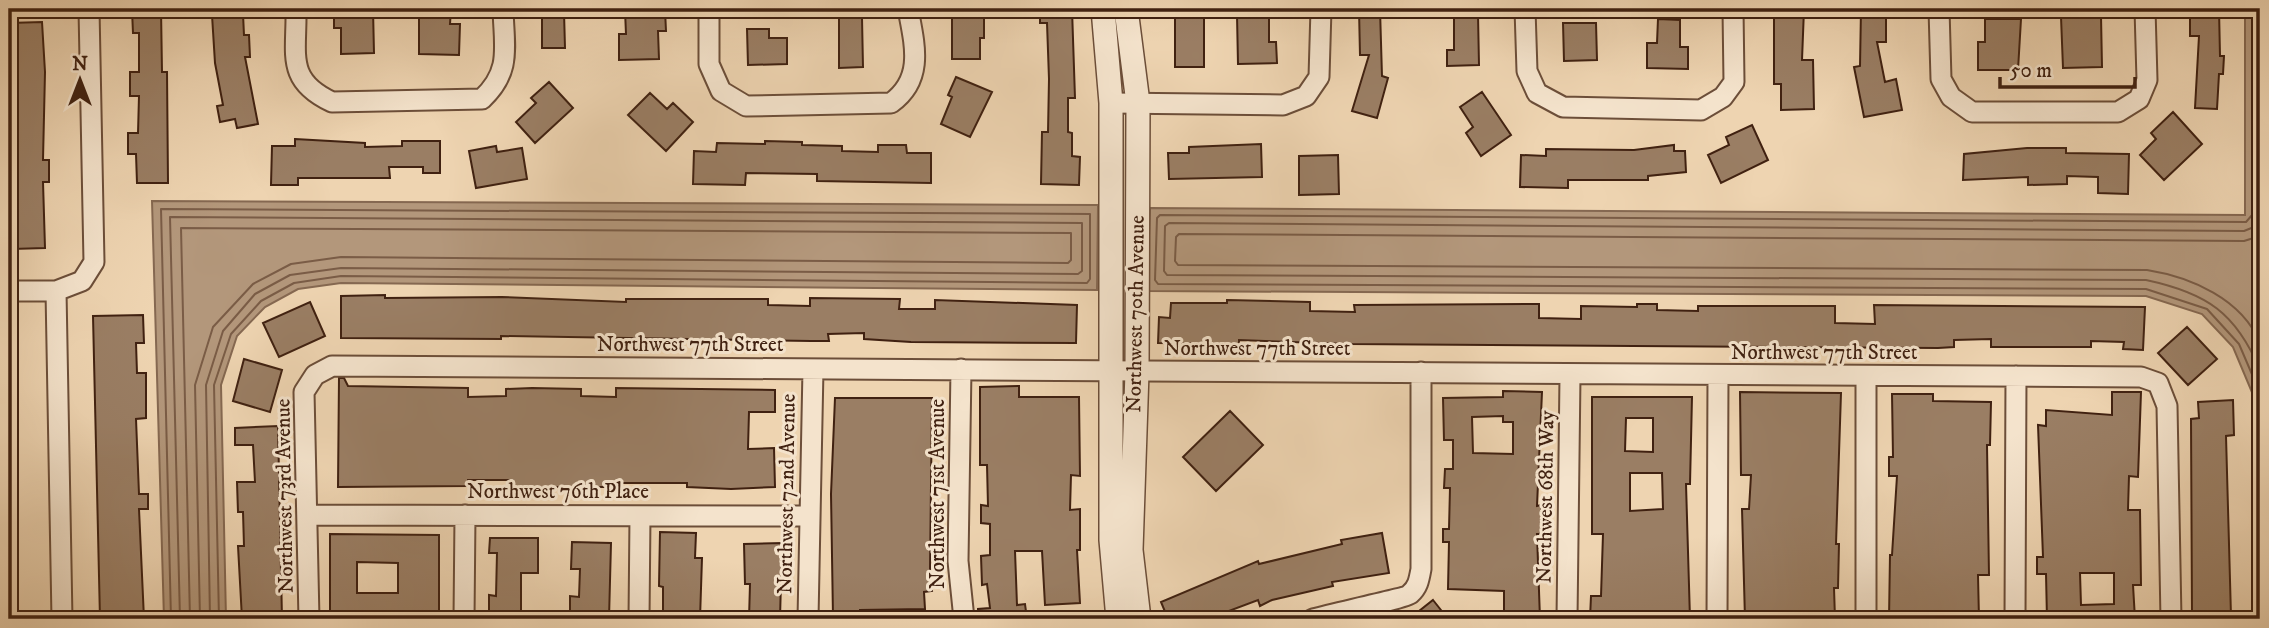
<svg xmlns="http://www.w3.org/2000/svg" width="2269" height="628" font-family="'IM FELL DW Pica',serif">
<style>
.water{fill:#b3977b;stroke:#856851;stroke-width:2}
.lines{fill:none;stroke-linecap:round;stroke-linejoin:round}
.shore{stroke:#7a5c46;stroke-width:2}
.building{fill:#9a7e64;stroke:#402111;stroke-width:2;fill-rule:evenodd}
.minor-casing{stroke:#6c4e39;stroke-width:23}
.tertiary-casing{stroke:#6c4e39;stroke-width:26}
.minor{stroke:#f4e3cc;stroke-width:19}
.tertiary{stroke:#f4e3cc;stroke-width:23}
.labels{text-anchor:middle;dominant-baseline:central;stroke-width:6;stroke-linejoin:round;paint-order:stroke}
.street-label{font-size:21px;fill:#402111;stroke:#f4e3cc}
</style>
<rect width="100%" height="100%" fill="#eed4b1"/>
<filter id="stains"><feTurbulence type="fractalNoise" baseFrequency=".00286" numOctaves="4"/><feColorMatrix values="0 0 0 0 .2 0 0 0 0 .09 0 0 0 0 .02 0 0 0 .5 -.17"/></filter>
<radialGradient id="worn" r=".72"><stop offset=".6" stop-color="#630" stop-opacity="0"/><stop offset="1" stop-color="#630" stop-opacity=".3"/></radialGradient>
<!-- water -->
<path class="water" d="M2245,9h15v610l-6,-222 -21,-50 -31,-33 -56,-18 -999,-5 3,-83 1095,7z
M152,201l946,4 -1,85 -756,-7 -43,6 -33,18 -28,29 -16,49 5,234h-62z"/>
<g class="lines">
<!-- shore -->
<path class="shore" d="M2252,9l1,205 -7,8 -1086,-7 -3,3 -2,62 3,4 988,5 61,20 32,35 21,49
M2260,220l-6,7 -10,4 -1075,-8 -4,3 -1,45 3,4 979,5c61,13 90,33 114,90
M2260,236l-16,5 -1065,-7 -3,3 -1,24 3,4 969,5c44,7 95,29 113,73
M171,619l-10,-410 929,5v65l-3,4 -746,-7 -47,7 -33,18 -30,33 -17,51 5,234
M180,619l-10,-402 912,6v48l-4,3 -737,-6 -51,7 -35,19 -32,37 -17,54 4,234
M190,619l-9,-391 890,5v27l-3,3 -727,-6 -50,7 -38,20 -40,43 -18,58 5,234"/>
</g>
<!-- building -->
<path class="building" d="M161,9l1,63h5l1,111h-31l-1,-29h-8v-21h10l1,-37h-9v-24h9v-39h-6l-1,-23z
M334,9h39l1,44 -33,1v-26h-7z
M419,9h32l-1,15h10l-1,31 -40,-1z
M952,9h32v29h-4v21h-28z
M1040,9h32l3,89h-7v34l4,1v23l8,1 -1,28 -38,-1 1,-52h6l1,-53 -2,-56h-7z
M1359,9h21l2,67 6,2 -11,40 -25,-7 17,-56h-9z
M1774,9h30l-2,51h11l1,49 -33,1v-26h-7z
M1861,9h25v33h-9l8,40 11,-3 6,31 -38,7 -10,-50 6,-1z
M2190,9h29l1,47h4l-1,18h-4l-2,35 -22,-1 4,-72h-9z
M625,10h40l1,21h-8l1,28 -40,1v-26h7z
M542,12h22l1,36h-23z
M243,14l1,21h5l1,22h-5l13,67 -21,4 -2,-9 -15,3 -3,-16 6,-1 -8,-42 -3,-48z
M1454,14h24l1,51 -32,1v-16h7z
M1237,15h32v27h7l1,21 -39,1z
M1175,16h29v51h-29z
M2101,16l1,51 -39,1 -2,-51z
M839,18h23l1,49 -24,1z
M1658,19l22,1v27h8v22l-41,-1v-25h10z
M1985,19h36l-3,51h-40v-28h7z
M42,22l3,50 -2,88h6v22h-6l2,66 -33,1v-168h6l-1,-38h-7l-1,-20z
M1563,23h33l1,37 -33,1z
M747,29h22v9h18v26l-39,1z
M956,77l36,15 -22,45 -29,-13 11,-27 -4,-2z
M549,82l24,26 -38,35 -19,-21 20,-19 -5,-5z
M1482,92l29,43 -30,21 -15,-23 7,-6 -13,-20z
M650,93l17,16 6,-6 20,19 -27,29 -38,-36z
M2173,112l29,32 -38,36 -24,-25 16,-16 -5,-6z
M1752,125l16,35 -47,23 -13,-28 21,-10 -3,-8z
M295,139l70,4v4l37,-1v-5h38v32h-17v-6h-34l1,11h-92v7h-27l1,-39h23z
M765,141l37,1v3l40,1v5l36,1v-7h28l1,8h24v30l-114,-2v-7l-71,-1 -1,12 -52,-1 1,-33 22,1 1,-9 48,1z
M1261,144l1,33 -93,2 -1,-26h21v-6z
M1674,145v6h11l1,21 -38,4v4h-80v8l-48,-1 1,-32 25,1v-7l88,1z
M496,146l1,6 25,-4 5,31 -51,9 -7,-37z
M2027,148h39v5l63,1 -1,40 -30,-1v-16l-31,-1v8l-39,1v-8l-65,3 1,-26z
M1338,155l1,39 -40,1v-39z
M385,295v3l117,-1 124,5v-3h142v6l42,1v-8l90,1 -1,10h36v-9l142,5 -1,38 -165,-1 -47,-3v-6l-36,1 1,7h-18l-310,-5v3l-160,-1v-42z
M1227,300l83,2v9l45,1 -1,-7 185,-1v14l42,1v-13l56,1v-3h20v6l41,1v-5h137v17l40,1 -1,-19 271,2 -2,43 -20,-1 1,-7 -33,-1v6h-100v-8l-37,1v7l-16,1 -590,-4 -109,-4v4l-81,-1 1,-26 11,1 1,-15h56z
M310,302l15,34 -46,21 -16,-34z
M143,315l1,28h-8l1,30h9v45l-10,1 3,75h9v15h-9l5,110h-44l-7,-303z
M2187,327l30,32 -29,26 -30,-32z
M244,359l38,11 -12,42 -37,-11z
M339,378h5l4,8 120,2v9l38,-1v-7l26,-1 49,1v7l35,1v-9l159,2v22h-26l-1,37 26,-1 1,39 -44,2 -44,-2v-4h-76v4h-98v-7h-45v6l-130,1z
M1019,386v11h60l1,79 -9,-1 -1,35 10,-1v41h-3l3,53 -35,2 -3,-54h-27l2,54 8,-1 2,15h-49v-10l12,-1 -3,-24 -5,1 -1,-29 9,-1v-31l-9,-1v-18l7,1 -1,-41h-7v-78z
M1503,391l39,1 -5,114 4,-1v29h-4l3,85h-36v-28l-56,-2 1,-47h-6v-13h6l1,-41h-6l1,-19h8v-29h-9l-1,-42 60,-1zM1503,416v6h10v32l-40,-1 -1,-36z
M1740,392l101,1 -5,151h3l-1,44h-4l1,31h-90l-3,-110h7l2,-34h-10z
M2112,392h29l-3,85 -9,-1 -1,34h12l1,75h-8l2,34h-88l-1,-45h-9v-17h6l-5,-132 8,1v-16l66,5zM2080,573h34v31l-33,1z
M1892,394h41v7l58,1 -1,43h-3l2,130h-11l1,44h-90l1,-64h2l5,-79h-8v-19h4z
M1592,397h100l-2,87h-4l4,135h-100l1,-23h10l2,-62h-11zM1626,418h27v34l-28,-1zM1630,473h32l1,36 -33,2z
M835,398h97l-2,175 2,18 -8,1 1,17 -65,1v6l-27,1 -2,-123z
M2233,400l1,35 -8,1 5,180h-39l-1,-197 8,-1 -1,-16z
M1230,411l33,34 -47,46 -33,-34z
M278,426l4,193h-40l-4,-73h6l-1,-34h-5l-1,-30h18l-2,-37h-18v-17z
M660,532l36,1 -1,25h7l-2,61h-37v-32l-4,-1z
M1382,533l7,40 -57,9 1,4 -61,14 -12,6 -2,-6 -40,15 2,4h-52l-7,-17 97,-41 1,3 83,-20 -1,-4z
M330,534l109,1v84h-109zM357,562l41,1v30h-41z
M490,538h48v35h-17v46h-32v-24l7,1 1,-43h-8z
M572,542l39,1 -2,76h-39v-23l9,1 1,-28h-9z
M782,543l-2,76h-31l1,-35h-5l-1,-40z
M1433,600l15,19h-39z"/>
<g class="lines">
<defs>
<path id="minor" d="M296,9c1,45 -11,71 36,93l150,-3c30,-28 22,-52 21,-90
M709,9v55l12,27 25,15 145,-3c33,-24 24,-57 17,-94
M1525,9l2,62 10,22 26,14 138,3 22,-13 11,-15 -1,-73
M1939,9l2,70 10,18 21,15h146l21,-13 8,-19 -2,-71
M1111,103l172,2 23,-9 13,-19 2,-68
M9,291h47
M961,369l-3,192 6,58
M1866,376v243
M307,515l501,1
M62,619l-6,-328 26,-10 12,-19 -5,-253
M309,619l-5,-227 11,-17 17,-9 1809,11 17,6 9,23 4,213
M464,619l1,-104
M639,619l1,-103
M808,619l5,-250
M1313,619c13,-4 93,-21 97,-25 8,-7 9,-14 11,-25v-197
M1567,619l3,-243
M1717,619l1,-243
M2015,619l1,-243"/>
<path id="tertiary" d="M1103,9l8,94v437l7,79
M1126,9l12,94 -1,269 -6,178 8,69"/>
</defs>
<!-- minor casing -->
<use href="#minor" class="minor-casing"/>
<!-- tertiary casing -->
<use href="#tertiary" class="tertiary-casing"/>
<!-- minor -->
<use href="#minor" class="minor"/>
<!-- tertiary -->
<use href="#tertiary" class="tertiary"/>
</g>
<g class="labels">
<!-- street labels -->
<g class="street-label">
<text transform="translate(1136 314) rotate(-89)">Northwest 70th Avenue</text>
<text x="690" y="345">Northwest 77th Street</text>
<text x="1257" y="349">Northwest 77th Street</text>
<text x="1824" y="353">Northwest 77th Street</text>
<text x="558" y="492">Northwest 76th Place</text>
<text transform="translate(787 494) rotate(-89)">Northwest 72nd Avenue</text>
<text transform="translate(938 494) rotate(-90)">Northwest 71st Avenue</text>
<text transform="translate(285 496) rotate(-91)">Northwest 73rd Avenue</text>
<text transform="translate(1546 497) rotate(-89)">Northwest 68th Way</text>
</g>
</g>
<!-- margin -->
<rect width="2269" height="628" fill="none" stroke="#eed4b1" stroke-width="35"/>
<rect x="10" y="10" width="2248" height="607" fill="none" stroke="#402111" stroke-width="3.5"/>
<rect x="18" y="18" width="2234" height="593" fill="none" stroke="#402111" stroke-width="2"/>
<!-- north arrow -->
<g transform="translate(80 80)" stroke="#f4e3cc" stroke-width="5" paint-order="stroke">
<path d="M0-5L12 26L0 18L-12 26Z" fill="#402111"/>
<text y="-10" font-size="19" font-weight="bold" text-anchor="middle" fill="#402111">N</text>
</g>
<!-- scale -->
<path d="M2000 77v10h135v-10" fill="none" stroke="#402111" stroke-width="3.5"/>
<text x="2010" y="77" font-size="21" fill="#402111" stroke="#f4e3cc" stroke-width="5" paint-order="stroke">50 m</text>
<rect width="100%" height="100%" filter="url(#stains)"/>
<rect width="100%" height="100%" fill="url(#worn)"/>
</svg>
